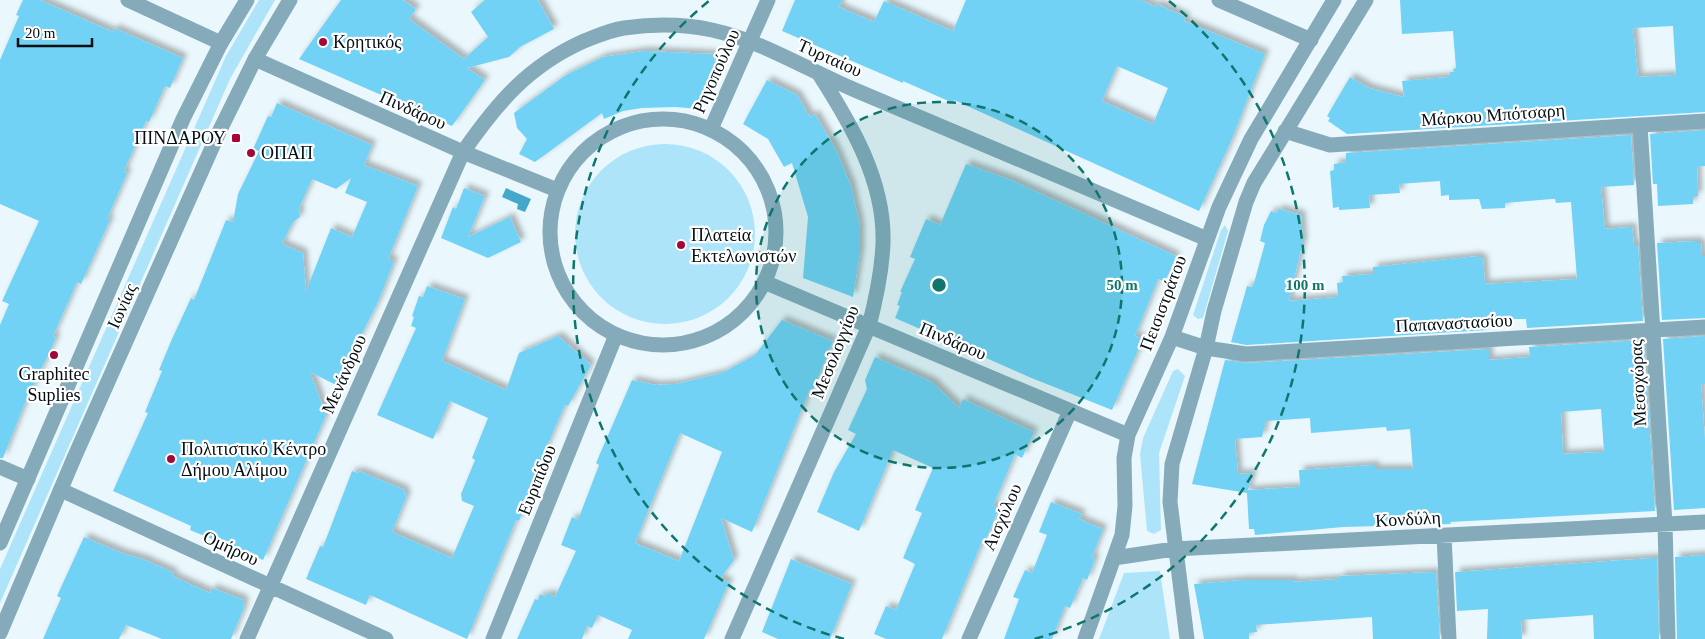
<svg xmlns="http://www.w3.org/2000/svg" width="1705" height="639" font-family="Georgia,serif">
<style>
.green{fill:#aee4fa}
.water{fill:#43a8ca}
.building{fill:#71d2f5;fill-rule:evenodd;filter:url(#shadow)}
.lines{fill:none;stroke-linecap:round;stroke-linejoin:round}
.minor{stroke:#85abba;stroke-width:15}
.tertiary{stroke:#85abba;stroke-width:15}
.ring{fill:none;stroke:#0f766e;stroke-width:2.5;stroke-dasharray:9 6}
.poi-dot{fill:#a40839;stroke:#fff;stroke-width:2}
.labels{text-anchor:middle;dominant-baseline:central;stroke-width:4.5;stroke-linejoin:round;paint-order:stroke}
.poi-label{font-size:18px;fill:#040e13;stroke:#fff;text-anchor:start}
.street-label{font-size:18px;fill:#040e13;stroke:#fff}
.centre{fill:#0f766e;stroke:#fff;stroke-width:2.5}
.ring-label{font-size:15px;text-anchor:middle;font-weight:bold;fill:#0f766e;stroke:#fff;stroke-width:4.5;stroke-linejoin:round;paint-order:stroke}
</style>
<defs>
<filter id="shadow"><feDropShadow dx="4.5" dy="-4.5" stdDeviation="2.5" flood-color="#0004"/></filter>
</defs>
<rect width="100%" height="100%" fill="#eaf8fd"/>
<!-- green -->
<path class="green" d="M259,0h16l-45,79 -230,524v-34l226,-513z
M575 234a90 90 0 1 1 180 0a90 90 0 1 1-180 0Z
M1225,225l3,6 -25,87 -5,1 -5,-4 28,-85z
M1178,369l7,7 -26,77 2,77 -7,4 -7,-3 -7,-77 3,-16 30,-67z
M1160,571l10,68h-71l25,-66z"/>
<!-- water -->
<path class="water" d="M506,188l25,11 -6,13 -8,-3 1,-5 -16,-7z"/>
<!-- building -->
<path class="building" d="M23,0h17l73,32 1,-4 69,30 -13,30 -5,-2 -16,36 -3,-1 -22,50 3,2 -20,46 3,1 -29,64 -4,-2 -24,54 3,2 -34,72 -19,48h-3v-133l9,-21 -7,-3 37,-80 -39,-17v-144l19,-44 -3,-1z
M341,0h62l13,9 -7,10 55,40 24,-22 -17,-25 14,-12h53l16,29 -34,18 -11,10 -42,11 18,12 -33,46 -153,-67z
M795,0h47l-3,7 35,15 10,-21 69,30 13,-31h175l15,7 1,-3 29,13 -2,4 81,33 -34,87 -32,70 -245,-111 -1,3 -50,-22v2l-121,-52zM1117,66l51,22 -15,36 -51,-23z
M1400,0h305v112l-358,22 -19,-13 2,-3 -3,-2 23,-39 19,11 35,9 -2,-16 48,-4v-5h4l-1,-3 3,-1 -3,-37 -51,3zM1673,26l3,49 -38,2 -5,-49z
M644,51l69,3 3,13 -16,42 -25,-2 -33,1 -19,3 -19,8 -2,-6 -67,49 -16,-8 8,-15 -10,-11 -3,-15 52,-38 37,-18z
M767,80l30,15 13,22 5,-3 21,36 15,36 9,41v25l-7,45 -50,-19 5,-61 -16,-54 -8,4 -16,-28 -25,-15z
M277,103l95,42 -8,20 54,21 -30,73 6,2 -16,41 -42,83 -26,-13 16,43 -63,145 -73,-30 1,-4 -78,-35 35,-78 -3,-1 17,-41 -3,-1 13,-31 19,-41 3,2 32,-80 7,2 5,-28 21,-43 -6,-2 15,-33 3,1zM351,178l-6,15 22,9 -15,35 -21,-9 -25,63 -3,-38 -21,-9 11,-22 7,-5 -1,-9 13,-29 24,10z
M1705,130v36l-8,1 1,29h-5v8l-35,2 -1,-22h-4l-3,-50z
M1631,135l3,50 -33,2 4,42 27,-2 2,18h4l5,76 -116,7 -1,-9h-39v11l-241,15 -15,-3 16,-56 5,1 2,-4 11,-40 -5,-2 4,-16 7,-14 5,2 3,-4 22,6 2,26 -14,60 49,-4 -1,-14 6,-1 -1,-6 31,-2v-7l106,-11v3l4,-1 2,26 92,-5 -6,-77 -15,1 -1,-4h-3l-47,4v5l-23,1 -3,-10 -30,1v-5l-8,1 -1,-15 -41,3 1,9 -31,2 1,13 -31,2v-3l-6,1 -3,-37 4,-1v-6l12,-2v-9z
M966,164l45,16 165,76 -11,26 -7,-3 -23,57 8,3 -31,71 -83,-33 -134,-59 5,-12 -3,-1 5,-13h-2l15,-33 -5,-2 16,-38 14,6z
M464,188l21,8 -17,41 42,-20 11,25 -33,16 -47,-20 12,-31 3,2z
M1697,241v2h4l1,13h3v62l-43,2 -5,-77z
M427,286l38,13 -23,62 64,29 13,-37 39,-17 33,29 -23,41 -3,-1 -22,50h2l-18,46 -8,20 -3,-1 -49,119 -97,-44 -4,10 -60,-26 14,-33 3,1 29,-76 6,2 1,-2 46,19 -1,3 3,2 -15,37 60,26 22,-52 -12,-5 -1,-7 14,-34 -3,-2 16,-40 -38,-17 -17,38 -56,-24 39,-87 -5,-2 3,-9 -2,-1 7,-20 4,1z
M782,320l51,21 -20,49 -3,-1 -58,143 -31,-14 13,42 -14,19 9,3 -25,57h-76l4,-9 -34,-15 -6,13 -5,-2 -5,13h-65l18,-40 3,1 2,-6 5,3 2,-4 8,4 21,-46 -15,-6 11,-28 6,3 21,-55 -3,-2 36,-83 24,5 20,-1 46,-11 33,-18zM680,433l42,19 -43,109 -44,-18z
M1705,336v48h-4l4,56v68l-31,2 -11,-171z
M1644,340l11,171 -205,11 1,2 -108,3 -88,8 -1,-6h-5l-2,-36 -55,-9 33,-124 22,3 242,-14v11l41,-3 -1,-10zM1601,409l3,43 -41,2 -2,-42zM1310,418l1,15 75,-6 1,4 23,-2 3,40h-38v-4l-76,5 1,17 -52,3 5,-17 -15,1 -3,-35 27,-2 4,-16z
M875,357l57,25 27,26 4,-9 71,33 -12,26 -7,-4 -22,52 6,2 -13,32 -3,-1 -41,100h-56l-12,-5 12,-28 10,4 19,-46 -12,-6 19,-45 -7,-3 18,-42 -40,-18 -34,81 -42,-19 17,-40 22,-38 -8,-4 19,-41 -2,-9z
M1051,502l31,12 -3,5 24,10 -11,28 3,2 -8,21 -4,-2 -13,30 -5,-2 -13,33h-48l15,-40 -6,-2 12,-27 7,3 15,-38 -8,-3z
M84,537l38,16 21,6 31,14 -2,3 38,17 2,-5 32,12 -1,10 -12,29h-69l-36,-14 -7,14h-76l18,-41 -4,-2z
M1705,555v84h-28l-2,-82z
M1653,558h4l2,81h-65l-1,-24 -72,5 1,19h-35l1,-30 -31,2 -2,-39z
M791,559l61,25 -22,55h-52l-16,-7z
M1436,572l4,67h-67l-1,-22 -116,8 1,7 -8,1v6h-45l-10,-55 50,-4h49v2l47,-3v-3z"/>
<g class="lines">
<!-- minor -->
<path class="minor" d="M128,0l93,43
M1219,0l92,40
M255,59l208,93 94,38
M550 232a113 113 0 1 1 226 0a113 113 0 1 1-226 0Z
M1640,125l25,399 3,115
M711,129l57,-129
M1285,131l45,14 375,-24
M764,282l364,153
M1172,337l34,11 40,6 459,-27
M0,467l28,12
M61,490l325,149
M1444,536l5,103
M1114,558l60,-9 531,-27
M247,639l216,-487c34,-49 65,-86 121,-111 13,-5 26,-11 40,-13 28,-4 60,-4 88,2 50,11 96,40 143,60 118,49 235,99 352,149
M493,639l123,-304
M732,639l137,-313c7,-27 13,-55 14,-83 2,-62 -32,-119 -64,-169
M969,639l101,-228
M1085,639l37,-104 3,-29 -1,-48 4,-23 44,-98 47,-130 32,-68 83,-139
M1187,639l-17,-137 2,-38 34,-116 8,-37 32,-109 8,-19 112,-183"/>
<!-- tertiary -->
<path class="tertiary" d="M0,543l183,-424 38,-76 26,-43
M0,633l74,-175 145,-326 36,-73 35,-59"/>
</g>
<!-- distance rings -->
<circle cx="939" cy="285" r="183" fill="#0f766e" fill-opacity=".12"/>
<g class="ring">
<circle cx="939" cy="285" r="183"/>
<path d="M844 639A366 366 0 0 1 709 1M1169 1A366 366 0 0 1 1034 639"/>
</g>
<!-- markers -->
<g class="poi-dot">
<circle cx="323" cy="42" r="5"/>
<rect x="231" y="133" width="10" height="10" rx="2.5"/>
<circle cx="251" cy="153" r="5"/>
<circle cx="681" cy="245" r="5"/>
<circle cx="54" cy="355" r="5"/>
<circle cx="171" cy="459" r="5"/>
</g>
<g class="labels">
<!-- poi labels -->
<g class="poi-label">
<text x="333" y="42">Κρητικός</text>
<text x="226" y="138" text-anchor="end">ΠΙΝΔΑΡΟΥ</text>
<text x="261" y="153">ΟΠΑΠ</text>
<text x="691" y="235">Πλατεία<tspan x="691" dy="21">Εκτελωνιστών</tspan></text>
<text x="54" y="374" text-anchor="middle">Graphitec<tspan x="54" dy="21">Suplies</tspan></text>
<text x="181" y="449">Πολιτιστικό Κέντρο<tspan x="181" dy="21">Δήμου Αλίμου</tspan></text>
</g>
<!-- street labels -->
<g class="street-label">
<text transform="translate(830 58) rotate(24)">Τυρταίου</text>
<text transform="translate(716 71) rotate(-66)">Ρηγοπούλου</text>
<text transform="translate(413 110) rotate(24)">Πινδάρου</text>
<text transform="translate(1493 115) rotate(-4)">Μάρκου Μπότσαρη</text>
<text transform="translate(1163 303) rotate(-69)">Πεισιστράτου</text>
<text transform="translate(122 306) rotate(-66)">Ιωνίας</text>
<text transform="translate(1454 323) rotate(-3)">Παπαναστασίου</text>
<text transform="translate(953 341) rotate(23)">Πινδάρου</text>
<text transform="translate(835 352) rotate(-68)">Μεσολογγίου</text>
<text transform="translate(344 374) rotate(-66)">Μενάνδρου</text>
<text transform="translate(1638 383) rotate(-93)">Μεσοχώρας</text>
<text transform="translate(537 480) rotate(-68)">Ευριπίδου</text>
<text transform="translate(1002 517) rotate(-66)">Αισχύλου</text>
<text transform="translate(1408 519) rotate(-3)">Κονδύλη</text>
<text transform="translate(231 548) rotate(25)">Ομήρου</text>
</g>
</g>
<circle cx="939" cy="285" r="8" class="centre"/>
<g class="ring-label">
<text x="1122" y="290">50 m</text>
<text x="1305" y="290">100 m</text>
</g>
<!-- scale -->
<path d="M18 38v8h74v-8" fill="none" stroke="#040e13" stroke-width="2.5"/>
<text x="25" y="38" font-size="15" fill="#040e13" stroke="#ffffff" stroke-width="4" paint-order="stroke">20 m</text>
</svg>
